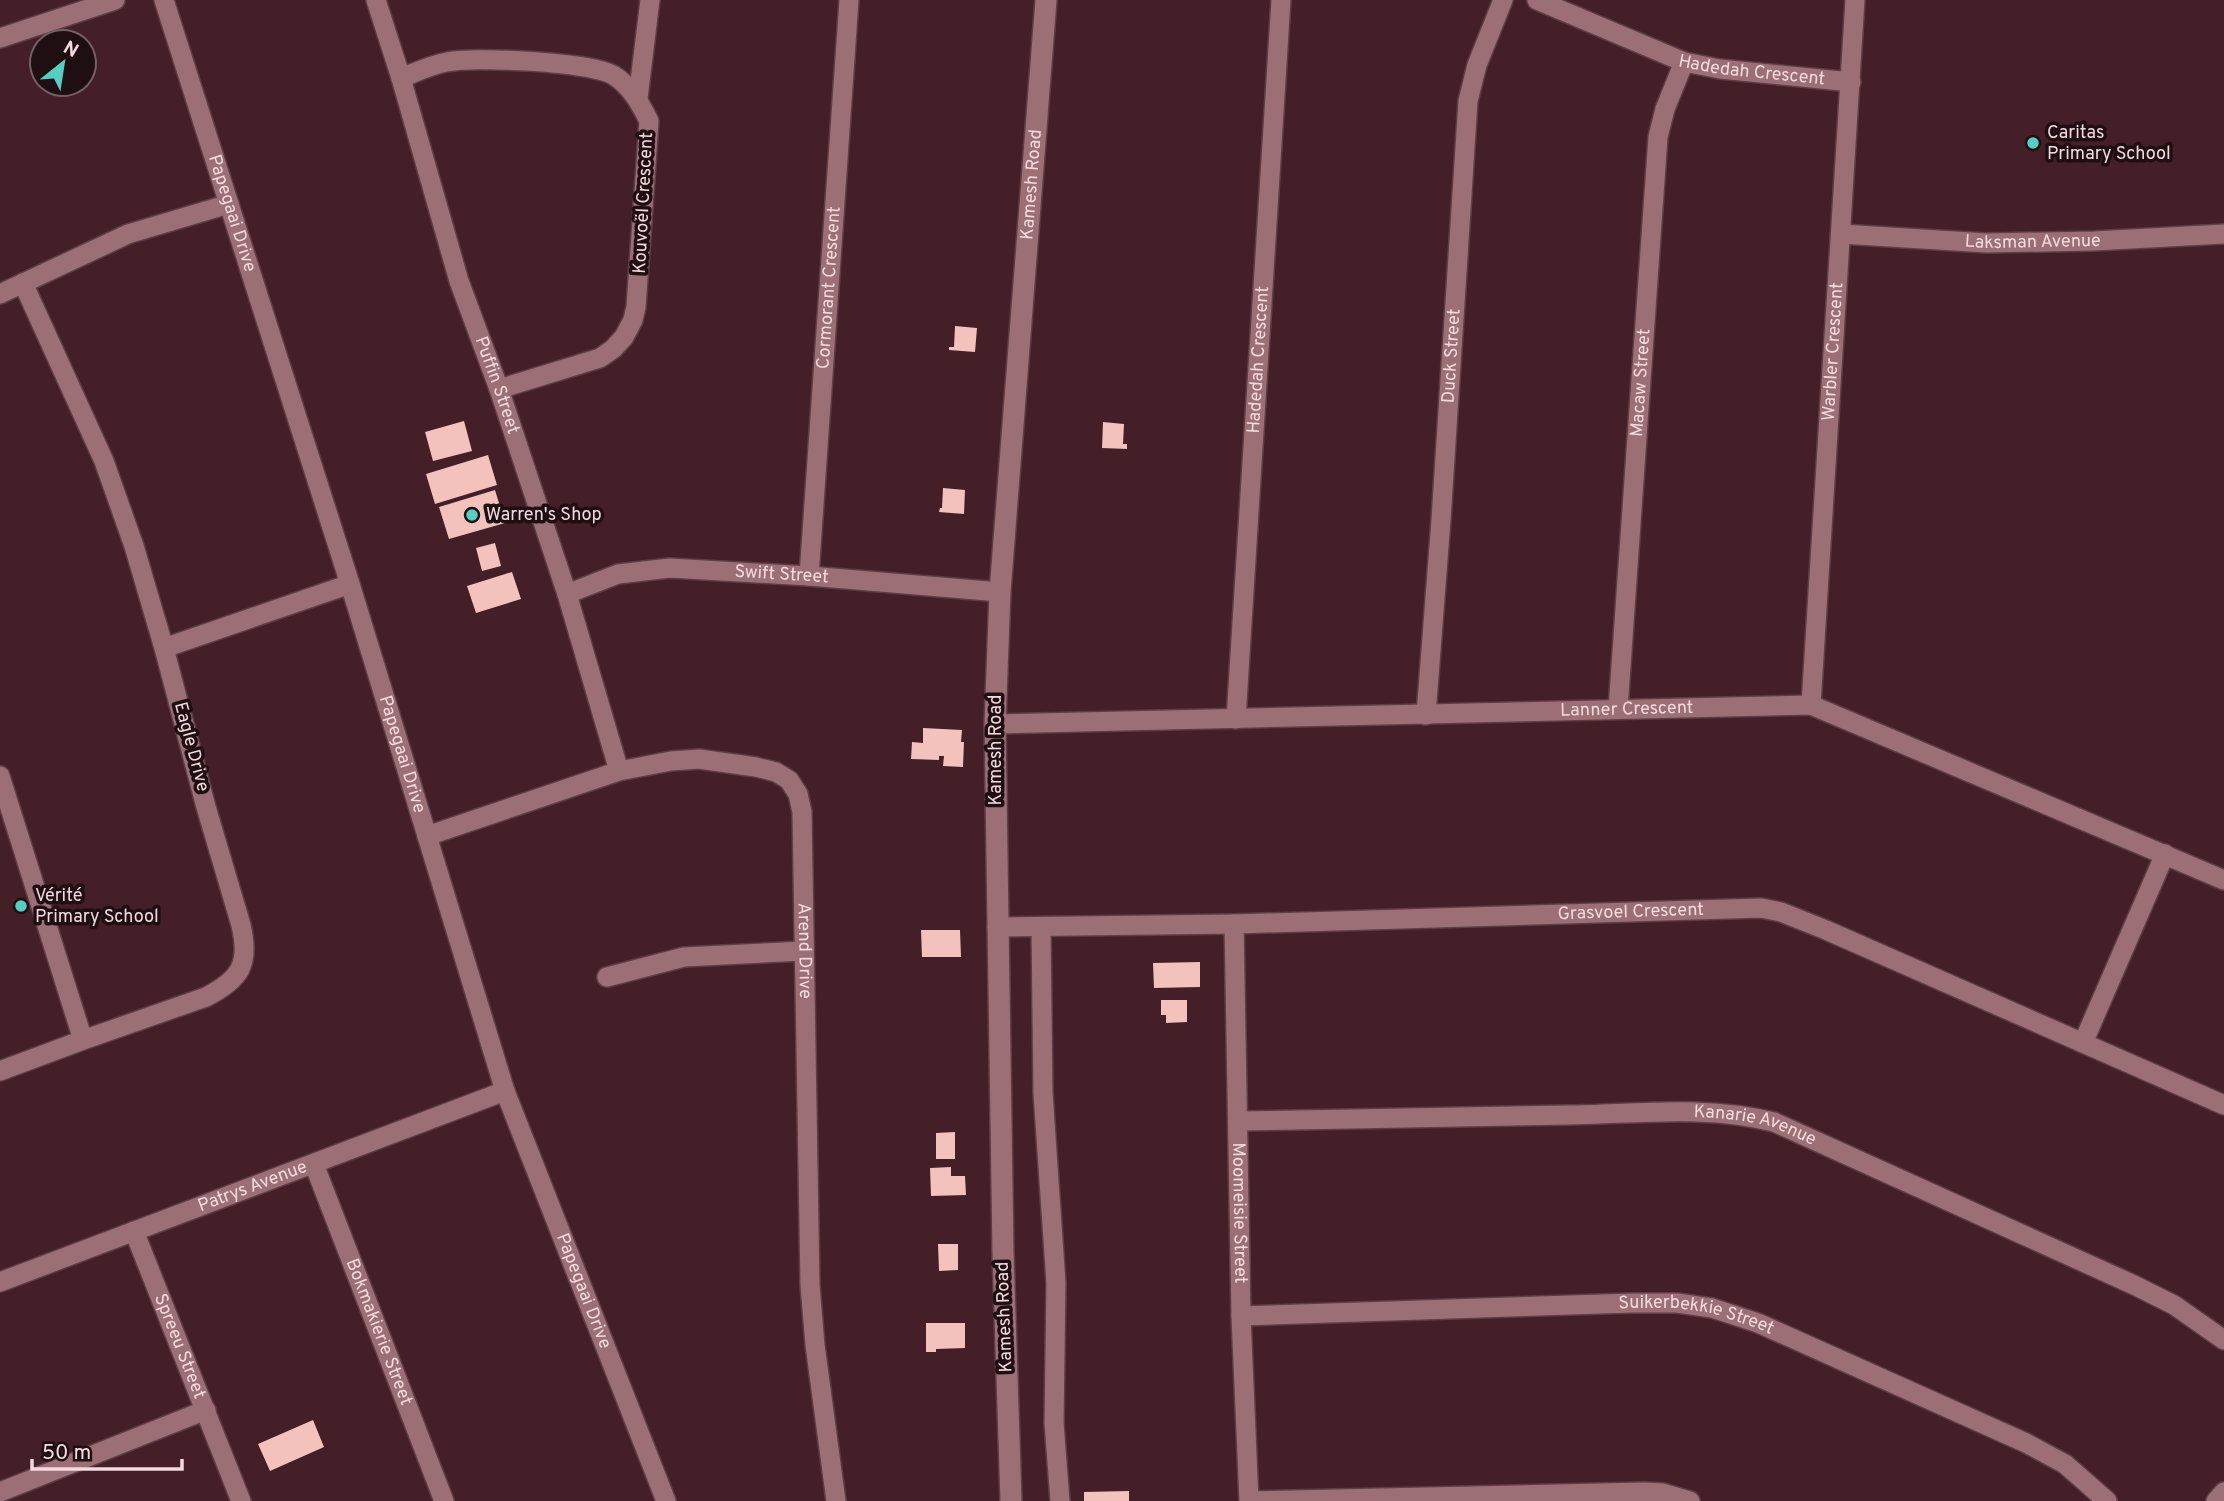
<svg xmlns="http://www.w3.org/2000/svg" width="2224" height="1501" font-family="Overpass,sans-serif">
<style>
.building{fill:#f3c2bc}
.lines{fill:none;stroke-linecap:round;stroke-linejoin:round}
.street-casing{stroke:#5d3e46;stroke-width:22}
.secondary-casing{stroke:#5d3e46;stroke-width:24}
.street{stroke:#9c6f77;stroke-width:19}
.secondary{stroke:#9c6f77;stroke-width:21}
.poi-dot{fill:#56cec3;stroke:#200f12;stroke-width:2.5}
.labels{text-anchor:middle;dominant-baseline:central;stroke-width:7;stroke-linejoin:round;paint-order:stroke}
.street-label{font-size:18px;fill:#f3dade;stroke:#200f12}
.poi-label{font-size:18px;fill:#f3dade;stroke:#200f12;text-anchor:start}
</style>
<rect width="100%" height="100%" fill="#441f27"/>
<!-- building -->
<path class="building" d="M955,326l22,2 -2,24 -26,-2v-3h5z
M464,421l8,30 -39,10 -8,-29z
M1103,422l21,2 -1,20h4v5l-25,-1z
M488,455l9,30 -62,19 -9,-30z
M943,488l22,2 -1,24 -25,-2 1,-4h2z
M495,490l10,33 -56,16 -10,-32z
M495,543l6,23 -19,5 -6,-23z
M512,572l9,27 -45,14 -9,-27z
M923,728l39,2 -1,12h3l-1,25 -20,-1 1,-10h-5v4l-28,-1 1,-17 11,1z
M921,930h39l1,27h-39z
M1200,962v25l-46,1 -1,-25z
M1161,1000h26v22l-21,1v-8h-5z
M955,1132v27h-19v-26z
M951,1167v9h14l1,19 -35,1 -1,-28z
M938,1244h20v26l-19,1z
M926,1323h39v25l-29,1v3h-10z
M313,1420l11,27 -54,24 -12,-27z
M1129,1491v10h-45v-9z"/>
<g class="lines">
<defs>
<g id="street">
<path id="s1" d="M164,0l186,584 155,507 161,410"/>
<path id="s2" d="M376,0l25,78 58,203 40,108 68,205 52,177"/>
<path id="s3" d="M1537,0l147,62 36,7 131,13"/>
<path d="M0,38l115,-38"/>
<path d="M401,78c15,-6 30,-13 46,-16 26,-6 144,0 166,13 17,10 27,28 36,46l-13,186 -3,13 -9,17 -11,12 -13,9 -101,31"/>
<path d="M638,98l12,-98"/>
<path id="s4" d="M1841,234l146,9 107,-2 130,-7"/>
<path d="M0,294l128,-60 101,-30"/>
<path id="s5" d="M809,576l40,-576"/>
<path id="s6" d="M567,594l51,-20 52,-6 139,8 191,16"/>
<path d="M164,648l186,-64"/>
<path id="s7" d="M1811,705l44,-705"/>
<path id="s8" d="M1618,709l40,-572 7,-28 19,-47"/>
<path id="s9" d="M1426,715l15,-195 27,-419 9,-36 26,-65"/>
<path id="s10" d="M1236,719l45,-719"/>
<path id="s11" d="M995,724l816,-19 413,175"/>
<path d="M0,776l83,264"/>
<path id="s12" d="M427,836l192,-65 52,-10 28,-2 57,8 20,5 13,8 9,14 4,18 8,473 5,60 21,156"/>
<path id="s13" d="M1234,924l7,392 8,185 396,-9 18,1 27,8"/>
<path id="s14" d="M997,927l237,-3 527,-16 20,4 45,18 398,175"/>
<path d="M1041,927l2,166 13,190 -2,140 6,78"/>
<path d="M607,977l77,-20 119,-6"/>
<path d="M2083,1043l82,-189"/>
<path d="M0,1071l83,-31 123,-43c35,-18 44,-33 35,-72l-35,-118 -42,-159 -30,-102 -30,-85 -81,-178"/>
<path id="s15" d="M1239,1121c110,-2 220,-4 329,-6 71,-1 136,-10 206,7l360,163 40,20 50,35"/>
<path id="s16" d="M314,1164l130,337"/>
<path id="s17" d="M134,1231l107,270"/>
<path id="s18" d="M0,1282l505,-191"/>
<path id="s19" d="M1241,1316l392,-13h44l35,5 46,15 268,120 39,21 42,37"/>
<path d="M0,1492l206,-82"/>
<path d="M2216,1501l8,-9"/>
</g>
<g id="secondary">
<path id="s20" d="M1011,1501l-8,-249 -8,-528 5,-132 46,-592"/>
</g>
</defs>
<!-- street casing -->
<use href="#street" class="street-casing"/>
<!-- secondary casing -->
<use href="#secondary" class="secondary-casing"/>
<!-- street -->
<use href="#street" class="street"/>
<!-- secondary -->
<use href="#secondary" class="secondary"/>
</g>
<!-- markers -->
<g class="poi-dot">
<circle cx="2033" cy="143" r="7"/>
<circle cx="472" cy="515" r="7"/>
<circle cx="21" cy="906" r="7"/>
</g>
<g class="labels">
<!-- street labels -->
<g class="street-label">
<text stroke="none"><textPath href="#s3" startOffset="228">Hadedah Crescent</textPath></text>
<text stroke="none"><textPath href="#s20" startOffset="1318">Kamesh Road</textPath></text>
<text transform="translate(644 203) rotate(-87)">Kouvoël Crescent</text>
<text stroke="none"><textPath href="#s1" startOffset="224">Papegaai Drive</textPath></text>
<text stroke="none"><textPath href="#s4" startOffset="192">Laksman Avenue</textPath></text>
<text stroke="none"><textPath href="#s5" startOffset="289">Cormorant Crescent</textPath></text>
<text stroke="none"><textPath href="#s7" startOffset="354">Warbler Crescent</textPath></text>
<text stroke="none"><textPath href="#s9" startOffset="360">Duck Street</textPath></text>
<text stroke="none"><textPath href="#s10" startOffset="360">Hadedah Crescent</textPath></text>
<text stroke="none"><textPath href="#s8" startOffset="327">Macaw Street</textPath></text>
<text stroke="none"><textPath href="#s2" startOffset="404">Puffin Street</textPath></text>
<text stroke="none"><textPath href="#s6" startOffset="219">Swift Street</textPath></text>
<text stroke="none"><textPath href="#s11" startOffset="632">Lanner Crescent</textPath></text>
<text transform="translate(191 747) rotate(75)">Eagle Drive</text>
<text transform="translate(996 750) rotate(-90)">Kamesh Road</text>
<text stroke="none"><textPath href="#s1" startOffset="791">Papegaai Drive</textPath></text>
<text stroke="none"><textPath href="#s14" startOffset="634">Grasvoel Crescent</textPath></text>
<text stroke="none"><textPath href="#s12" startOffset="551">Arend Drive</textPath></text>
<text stroke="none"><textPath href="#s15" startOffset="518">Kanarie Avenue</textPath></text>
<text stroke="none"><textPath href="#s18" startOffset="270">Patrys Avenue</textPath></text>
<text stroke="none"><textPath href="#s13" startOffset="289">Moomeisie Street</textPath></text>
<text stroke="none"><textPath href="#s1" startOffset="1358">Papegaai Drive</textPath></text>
<text transform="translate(1005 1317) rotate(-92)">Kamesh Road</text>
<text stroke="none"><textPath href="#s19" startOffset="457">Suikerbekkie Street</textPath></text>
<text stroke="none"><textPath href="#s16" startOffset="180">Bokmakierie Street</textPath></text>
<text stroke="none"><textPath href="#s17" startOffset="124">Spreeu Street</textPath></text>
</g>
<!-- poi labels -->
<g class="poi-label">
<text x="2047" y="133">Caritas<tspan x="2047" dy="21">Primary School</tspan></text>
<text x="486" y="515">Warren's Shop</text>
<text x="35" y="896">Vérité<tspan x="35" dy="21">Primary School</tspan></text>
</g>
</g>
<!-- north arrow -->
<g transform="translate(63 63) rotate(30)"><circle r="33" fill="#200f12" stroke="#746064" stroke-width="2"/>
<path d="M0-5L12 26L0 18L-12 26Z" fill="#56cec3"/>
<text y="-10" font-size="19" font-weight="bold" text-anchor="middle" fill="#f3dade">N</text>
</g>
<!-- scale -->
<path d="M32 1459v10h150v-10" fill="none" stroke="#f3dade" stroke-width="3.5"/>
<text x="42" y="1459" font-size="21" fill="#f3dade" stroke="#200f12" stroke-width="5" paint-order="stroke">50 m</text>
</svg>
